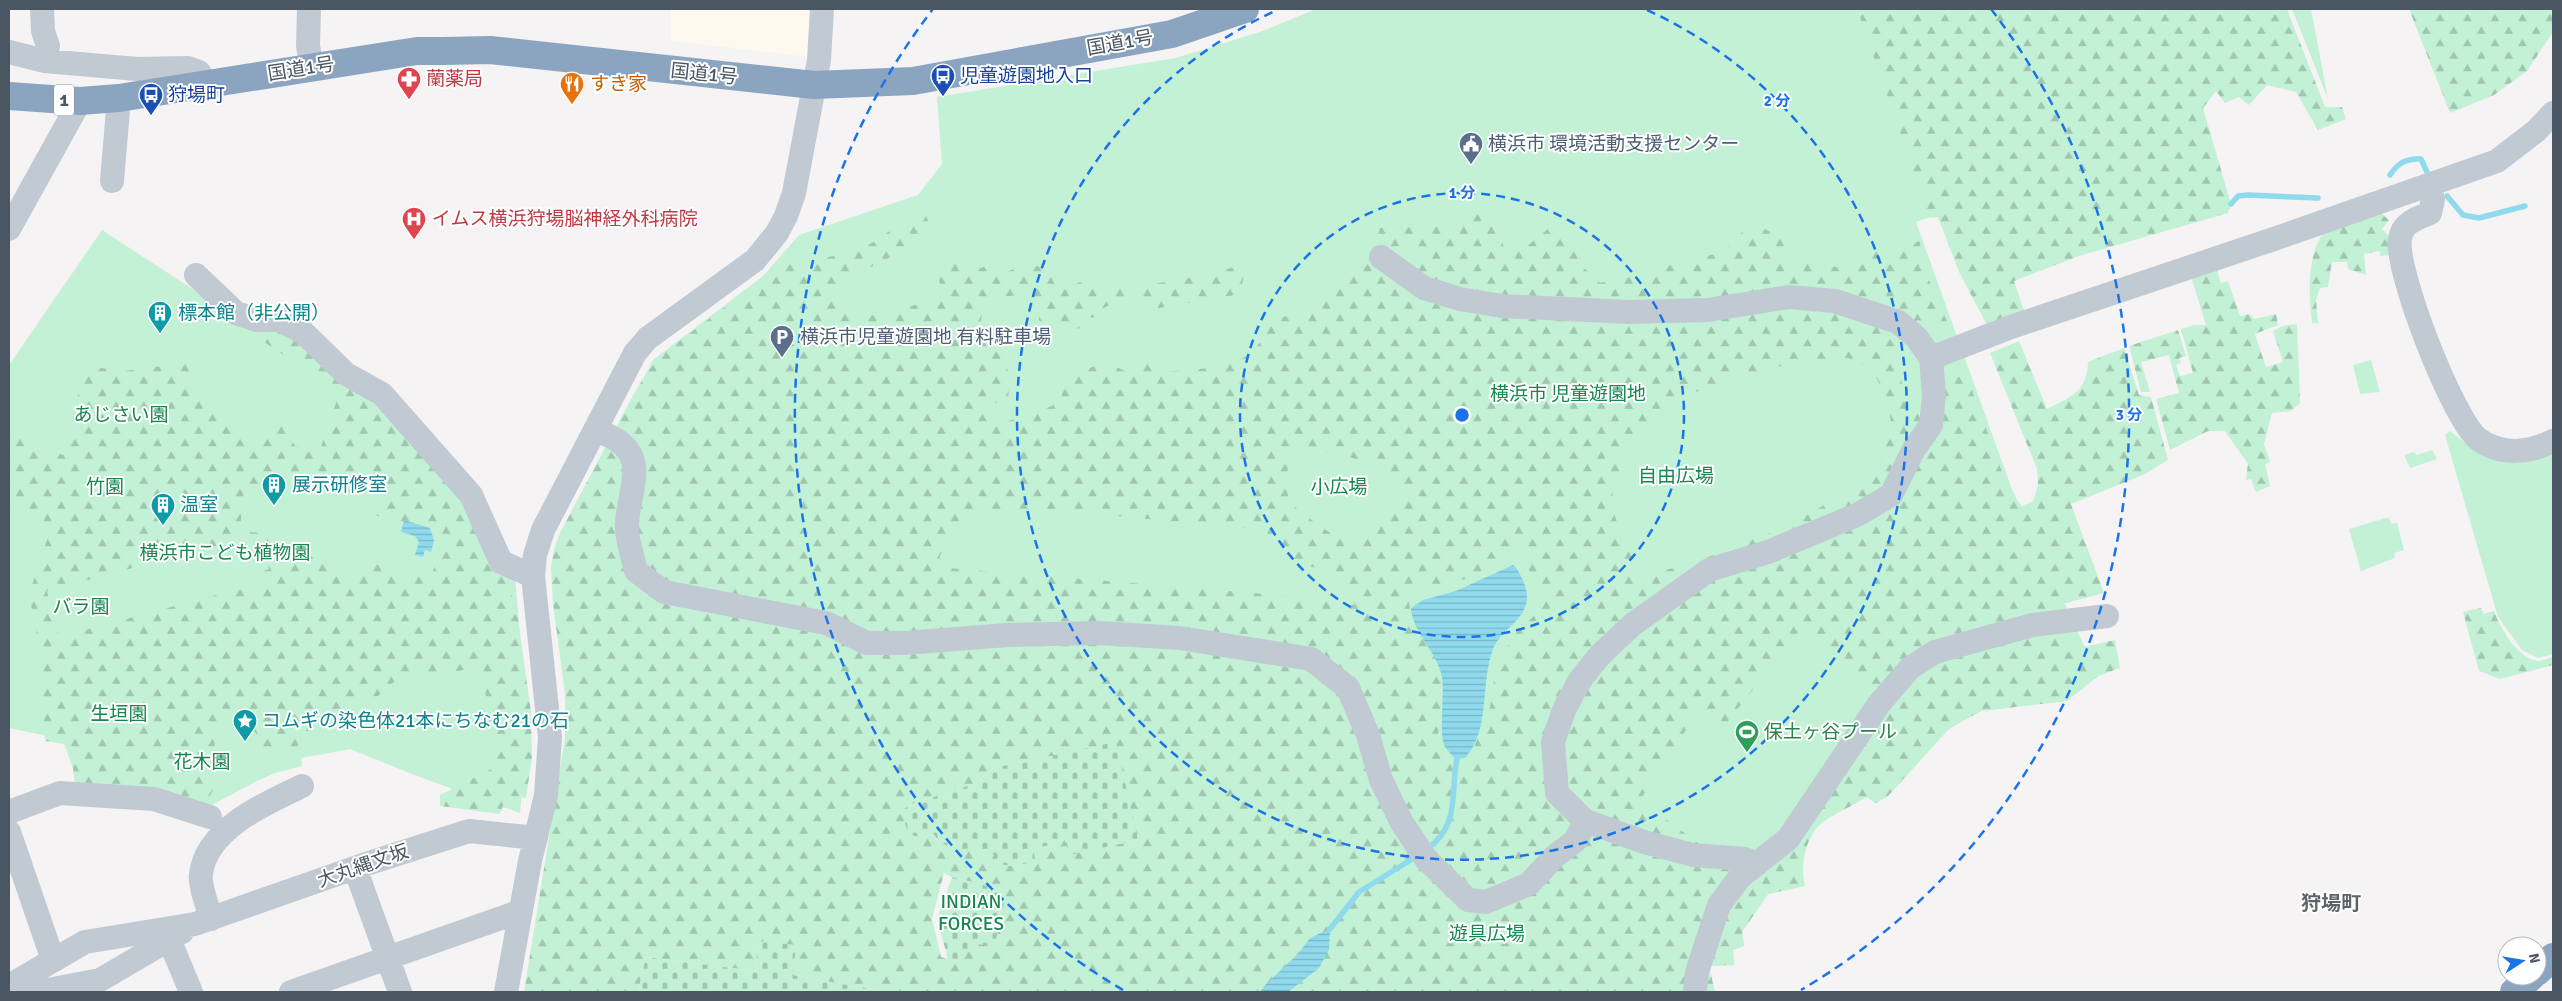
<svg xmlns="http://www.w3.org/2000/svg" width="2562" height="1001" font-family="Signika,'Noto Sans JP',sans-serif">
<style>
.commercial{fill:#fdf9ef}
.green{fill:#c3f1d5}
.forest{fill:url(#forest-firs);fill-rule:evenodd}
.cemetery{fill:url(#cemetery-stones)}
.water{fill:url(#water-rules)}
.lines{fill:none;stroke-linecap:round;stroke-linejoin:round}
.stream{stroke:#90daee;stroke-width:5.5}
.minor{stroke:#c1cad2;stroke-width:24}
.highway{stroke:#8ba5c1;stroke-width:28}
.ring{fill:none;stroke:#1a73e8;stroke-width:2.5;stroke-dasharray:9 6}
.labels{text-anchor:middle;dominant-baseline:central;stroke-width:4;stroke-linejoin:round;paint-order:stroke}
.shield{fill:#fff;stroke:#808990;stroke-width:1}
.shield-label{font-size:18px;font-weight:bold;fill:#4a5661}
.street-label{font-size:19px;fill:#4a5661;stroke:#fff}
.transit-label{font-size:19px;fill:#164399;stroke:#fff;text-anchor:start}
.health-label{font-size:19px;fill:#be3a42;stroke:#fff;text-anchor:start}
.food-label{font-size:19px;fill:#c56008;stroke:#fff;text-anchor:start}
.service-label{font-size:19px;fill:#4e5e75;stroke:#fff;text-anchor:start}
.culture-label{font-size:19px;fill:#0d838f;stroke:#fff;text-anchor:start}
.park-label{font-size:19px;fill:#17864f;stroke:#fff}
.leisure-label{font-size:19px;fill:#27864d;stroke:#fff;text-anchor:start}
.neighbourhood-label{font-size:20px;font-weight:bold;fill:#5f6368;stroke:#fff}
.centre{fill:#1a73e8;stroke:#fff;stroke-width:2.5}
.ring-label{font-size:15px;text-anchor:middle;font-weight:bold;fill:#1a73e8;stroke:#fff;stroke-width:4;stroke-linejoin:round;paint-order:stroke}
</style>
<defs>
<pattern id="forest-firs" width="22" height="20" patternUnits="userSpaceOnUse" patternTransform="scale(1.25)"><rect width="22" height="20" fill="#c3f1d5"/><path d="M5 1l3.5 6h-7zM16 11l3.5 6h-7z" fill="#a0c6b0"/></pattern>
<pattern id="cemetery-stones" width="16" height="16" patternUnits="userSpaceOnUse" patternTransform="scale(1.25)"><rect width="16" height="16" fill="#c3f1d5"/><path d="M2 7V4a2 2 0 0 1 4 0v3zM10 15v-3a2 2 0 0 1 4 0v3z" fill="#a0c6b0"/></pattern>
<pattern id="water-rules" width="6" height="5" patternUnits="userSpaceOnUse" patternTransform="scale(1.25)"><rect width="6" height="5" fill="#90daee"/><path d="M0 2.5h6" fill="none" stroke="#78b4c4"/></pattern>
</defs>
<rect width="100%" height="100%" fill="#f5f3f3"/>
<!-- commercial -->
<path class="commercial" d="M671,9h140l-2,48 -138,-16z"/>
<!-- green -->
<path class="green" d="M1316,9h634l3,200 -37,13 95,265 87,189 -31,25 -86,10 -32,18 -61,67 -12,7 -10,-6c-13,9 -29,15 -42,24 -18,13 -25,45 -19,65l-37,8 -26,38 2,14 -11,4 1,15 -25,1 -1148,-429 92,-177 110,-84 36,-41 119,-40 24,-31 -5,-67 239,-39 87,-27z
M2292,9h19l17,90z
M102,230l95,62 84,32 234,253 13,149 -8,87 -103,-37 -67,-27 -49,9 1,8 -27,7 -18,8 -55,29 -126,-21 -3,-21 -10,-29 -54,-11v-363z
M2371,360l9,32 -20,2 -7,-29z
M2450,431c11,8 23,20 35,25 21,10 48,6 68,-4v202l-15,4 -16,-8 -24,-33 -53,-182z
M2432,450l5,9 -27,9 -6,-13 10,-3 3,3z
M2389,517l2,7 6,-1 7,27 -10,3 1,5 -34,13 -12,-42z"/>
<!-- forest -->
<path class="forest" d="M1857,9h430l38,98h17l4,12 -28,11 -22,-38 -29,-7 -18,20 -10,-8 -14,6 -9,-12 -13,17 28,96 -3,9 -149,43 -65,25 10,30 -37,14 -28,-53 -21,-55 -8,1z
M2409,9h144v23l-26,39 -33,24 -44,18z
M2376,209l13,11 -7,9 11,11 -1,15 -12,1v-5l-16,3 2,21 -18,-6 -1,-7h-15l-4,25 -8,1 -4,12 2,23h-6c-3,-31 -8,-87 27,-103 12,-5 25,-7 37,-11z
M1487,211l10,11 8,30 17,-2 26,-21 5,8 16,-5 11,32 20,19 122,-31 31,-30 28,16 11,28 17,-5 27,6 36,-16 19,3 14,-4 15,-10 1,22 28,64 -32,-6 -10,22 -11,9 6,33 16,17c13,-16 21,-24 42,-24l10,8 39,106 13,15 11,-5 5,-15 -1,-17 -47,-116 29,-12 28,68c25,-13 40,-17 41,-47l36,-14 15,47 12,2 17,63 -23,14 -74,30 33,89 -57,15 23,42 45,-10 5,28 -22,8 -31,25 -86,10 -33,18 -60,67 -12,7 -10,-6c-13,9 -29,15 -42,24 -18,13 -25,45 -19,65l-37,8 -26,38 2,14 -11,4 1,15 -25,1 6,26h-829l-93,-17 -34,-34 -4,30 -109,-14 -8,35h-114l41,-254v-44l-12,-90 -2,-37 3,-18 6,-16 48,-91c6,-6 7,-12 11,-20 12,-23 27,-53 46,-70l117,-88 20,-1 40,-9 30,-11 19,-13 35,-14 6,14 -41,27 -42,21 -14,16 20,23c35,-3 57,-6 86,-28l-4,-19c22,-16 22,-15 44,-2l18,-8 7,12 24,-9 18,8 7,14 11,3 14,-6 9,7c26,-4 51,-3 77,-7 23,-3 46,-9 68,-15l10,8 -4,19 -81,14 -26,-9 -20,4 -13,7 -2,7 -11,1 -1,9 -15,3 -14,-9 -11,7 -7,-8 -1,-17c-18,-15 -35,-4 -55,0l-3,27c27,15 31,42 28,71l-24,4 2,9 11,11 55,-19 10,-11 -1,-11 16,-11 28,-11 18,8 23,-8 8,9c23,1 74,-2 92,-15 13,-9 19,-21 26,-35l29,-10 29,-27 14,2 21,-23 36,22 8,-8 20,-30 -56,3 7,-22 66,-2zM1848,358l24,11 16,32 4,31 -13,28 -41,37 -48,28 -92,36 -57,16c-10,-23 -25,-49 -29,-74 -1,-9 5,-21 7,-29 5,-18 14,-36 27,-50 40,-41 146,-65 202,-66zM1296,450c34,0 84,9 105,38l-2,20c-9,8 -41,29 -53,29 -8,1 -21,-7 -27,-12 -22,-15 -36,-22 -32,-51 2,-10 2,-16 9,-24zM986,509l107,5 166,15 21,34 54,7 21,35 -101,-12 -317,-26c8,-31 20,-43 49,-58zM1521,549l22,58 -31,30 -17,37 -5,33 -22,55h-10l-13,-12 -8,-4 7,-78 -18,-35 -15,-18 -4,-24 69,-14zM1801,629l74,64 -88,140 -49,40 -98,-73 60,-91 25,16zM1047,757l91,83 -69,14 -4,-14 -32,10 2,12 -25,4 -15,-11 -59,-16 -3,-6 -28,-24 7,-5 65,-21 12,-12 9,-4zM944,873l8,4 55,14 -49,71 -17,-5 -9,-38z
M2215,264l6,19 7,-2 12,35 9,-2 5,5 22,-5 2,11 -23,9 11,33 17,-5 -10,-31 10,-5 14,-2 3,79 -9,8 -19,2 -8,31 6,18 -5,2 5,22 -14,6 -5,-13 -5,1 2,-16 -23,-33h-17l-38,19 -14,-51 23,-6 -10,-38 -28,7 9,30h-9l-12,-46 49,-16 8,26 -7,2 2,5 -5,2 4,11 13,-3 -12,-44 13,-4h12l-16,-52z
M280,326l101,71 88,100 47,108 15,107 1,45 -6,41 -19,-3 -7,19 -60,-8v-11l56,-28 -14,-100 -87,14 -17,15 -20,4 -12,17 -44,16 -4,14 -33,8 -14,-32h-23l-14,14 2,23 -14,18 11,12 -11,20 -126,-21 -3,-21 -9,-24 -19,-3 -5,-90 -11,-57 19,-57 -6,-24 -33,2v-99l35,31 19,8 16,-22 -8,-19 14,-39 16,-7 23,3 62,-8 16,42 20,10 17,24 16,-3 11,-12h16l13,22 26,1 16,-47c-24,-26 -50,-43 -79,-62v-10zM374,485l9,7 -8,23 69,26 -14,38 -67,-18 -7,17 -27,-8 4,-16 -59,-11 -10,-9 -24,-4 4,-43 72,1 36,4zM252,536l10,3 7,30 -9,3 1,11 -202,54 -12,-46z
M2481,608l3,6 10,-3c6,17 24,48 44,50 4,0 11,-3 15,-4v8l-53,14 -21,-8 -16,-59z"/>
<!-- cemetery -->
<path class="cemetery" d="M1116,742l22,98 -69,15 -4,-15 -32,10 3,12 -26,4 -14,-3 -1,-8c-18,-4 -53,-3 -62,-22 -24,8 -28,1 -29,-24l8,-5 65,-21 12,-12 9,-4z
M952,877l55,14 -13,56 -21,-4 -15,19 -10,-3 -11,-40z
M759,941l37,4 -3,30 93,17h-248l8,-35 109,14z"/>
<!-- water -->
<path class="water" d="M404,520l26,8 4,12 -3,12 -6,-2 -2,7 -8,-2 4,-13 -4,-6 -14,-4z
M1513,565c7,5 15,25 14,34 -2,22 -26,30 -34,50 -13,34 -2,81 -28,109l-10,1c-3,-4 -7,-8 -10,-12 -7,-13 0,-52 -3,-70 -5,-26 -29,-43 -31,-69l12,-8 33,-9z
M1330,929l-1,21 -10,18 -31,24h-28l6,-8 32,-30 12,-16z"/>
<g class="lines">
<!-- stream -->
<path class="stream" d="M2390,175c8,-12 16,-17 31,-16l6,13
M2447,196l16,19 16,3 46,-12
M2231,204l7,-8 10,-1 70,3
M1427,849c34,-24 23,-56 30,-90
M1330,929l29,-37 58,-36"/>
<!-- minor -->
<path class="minor" d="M42,9l1,22 5,15
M309,9l-1,37 4,21
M9,52l36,9 92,8 51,-1 11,4 8,13
M112,181l7,-83
M2429,185l4,14 -3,14c-13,5 -28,10 -30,26 -5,32 53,180 78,200 23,17 51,14 75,2
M9,229l71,-128
M1381,257l43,31 36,11 42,7 126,6 80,-2 81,-13 46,4 63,21 19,16 14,20 3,37 -3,30 -17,24 -23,46 -34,20 -89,37 -59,18 -77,55 -32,30 -20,25 -16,30 -11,32 4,51 28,28 6,2 53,19 49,13 52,4 12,5
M196,275l40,38 21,7h24l23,13 42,41 36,20 89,101 30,67 32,14
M1931,358l80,-31 263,-88 223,-78 39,-30 17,-18
M605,434c48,20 23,55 22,91 -1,14 6,32 9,46l28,21 162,31 41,20h38l102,-8 93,-2 80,5 131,21 37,29 20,47 13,45 21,43 24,36 42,41 18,2 43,-18 25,-27 22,-17 9,-19
M9,812l51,-19 94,6 56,18
M9,832l44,128
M355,868l45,124
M211,919c-3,-12 -12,-35 -10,-45 5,-45 65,-71 101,-88
M169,939l22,53
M9,986l76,-44 110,-18 168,-59 106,-34 67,7
M37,992l63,-12 82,-48
M291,992l230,-81
M506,992l24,-131 16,-66 4,-58 -17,-161 2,-21 8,-25 92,-177 13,-15 107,-78 22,-27 9,-17 8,-23 25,-133 3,-51
M1695,992l2,-20 22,-67 21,-28 48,-38 91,-135 31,-36 25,-16 97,-27 75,-9"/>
<!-- highway -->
<path class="highway" d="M9,96l71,5 39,-3 298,-47h26l47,-1 324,35 99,-4 259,-47 73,-25
M2537,972l16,-15
M2514,992l18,-16"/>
</g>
<!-- distance rings -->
<g class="ring">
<circle cx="1462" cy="415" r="222"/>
<path d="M1647 10A445 445 0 1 1 1277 10"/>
<path d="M1123 990A667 667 0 0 1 933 9M1991 9A667 667 0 0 1 1801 990"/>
</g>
<!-- icons -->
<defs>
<symbol id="bus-pin" viewBox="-11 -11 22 30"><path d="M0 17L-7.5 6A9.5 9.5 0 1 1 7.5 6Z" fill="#1a4fb4" stroke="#fff"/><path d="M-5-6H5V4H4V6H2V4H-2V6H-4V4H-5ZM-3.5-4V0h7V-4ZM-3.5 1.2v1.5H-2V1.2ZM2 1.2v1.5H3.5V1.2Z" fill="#fff"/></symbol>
<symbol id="pharmacy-pin" viewBox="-11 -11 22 30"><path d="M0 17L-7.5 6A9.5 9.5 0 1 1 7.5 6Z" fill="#e0444e" stroke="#fff"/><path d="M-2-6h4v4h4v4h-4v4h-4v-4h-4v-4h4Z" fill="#fff"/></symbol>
<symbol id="restaurant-pin" viewBox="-11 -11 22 30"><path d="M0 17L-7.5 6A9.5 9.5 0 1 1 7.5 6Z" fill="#e8710a" stroke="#fff"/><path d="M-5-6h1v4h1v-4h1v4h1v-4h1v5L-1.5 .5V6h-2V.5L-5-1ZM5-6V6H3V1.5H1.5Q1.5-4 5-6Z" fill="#fff"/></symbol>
<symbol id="civic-pin" viewBox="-11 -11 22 30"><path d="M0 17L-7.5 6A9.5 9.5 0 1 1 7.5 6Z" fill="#5c6f8a" stroke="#fff"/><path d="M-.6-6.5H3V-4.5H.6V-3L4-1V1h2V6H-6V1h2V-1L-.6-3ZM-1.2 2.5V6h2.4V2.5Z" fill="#fff"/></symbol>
<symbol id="hospital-pin" viewBox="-11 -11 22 30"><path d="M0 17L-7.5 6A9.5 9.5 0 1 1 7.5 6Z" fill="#e0444e" stroke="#fff"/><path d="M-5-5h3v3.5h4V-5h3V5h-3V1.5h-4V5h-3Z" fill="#fff"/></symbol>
<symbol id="building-pin" viewBox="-11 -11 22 30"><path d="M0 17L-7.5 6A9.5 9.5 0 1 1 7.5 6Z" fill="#0f9aa8" stroke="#fff"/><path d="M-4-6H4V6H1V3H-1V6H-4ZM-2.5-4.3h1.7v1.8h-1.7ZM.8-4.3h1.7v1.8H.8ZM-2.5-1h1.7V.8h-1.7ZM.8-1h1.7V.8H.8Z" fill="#fff"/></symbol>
<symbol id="parking-pin" viewBox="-11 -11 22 30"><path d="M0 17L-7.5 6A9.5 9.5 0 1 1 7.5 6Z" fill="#5c6f8a" stroke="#fff"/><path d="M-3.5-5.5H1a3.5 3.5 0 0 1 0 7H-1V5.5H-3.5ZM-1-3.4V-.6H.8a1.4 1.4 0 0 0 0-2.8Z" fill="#fff"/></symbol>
<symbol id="sight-pin" viewBox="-11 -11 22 30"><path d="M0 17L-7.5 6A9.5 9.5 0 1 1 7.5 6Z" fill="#0f9aa8" stroke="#fff"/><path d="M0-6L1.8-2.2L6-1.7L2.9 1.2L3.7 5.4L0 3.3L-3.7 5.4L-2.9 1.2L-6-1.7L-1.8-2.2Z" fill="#fff"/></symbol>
<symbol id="stadium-pin" viewBox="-11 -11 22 30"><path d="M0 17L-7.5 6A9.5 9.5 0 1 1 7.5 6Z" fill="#2e9e5b" stroke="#fff"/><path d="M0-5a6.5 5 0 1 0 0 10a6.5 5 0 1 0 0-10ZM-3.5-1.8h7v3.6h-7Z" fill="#fff"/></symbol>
</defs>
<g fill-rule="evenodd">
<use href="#bus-pin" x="929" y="62" width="28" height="38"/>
<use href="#pharmacy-pin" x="395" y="65" width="28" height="38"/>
<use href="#restaurant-pin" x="558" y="70" width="28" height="38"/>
<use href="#bus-pin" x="137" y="81" width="28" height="38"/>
<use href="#civic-pin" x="1457" y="130" width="28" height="38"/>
<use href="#hospital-pin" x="400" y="205" width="28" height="38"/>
<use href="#building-pin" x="146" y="299" width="28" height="38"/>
<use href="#parking-pin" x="768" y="323" width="28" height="38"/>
<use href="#building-pin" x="260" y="471" width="28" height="38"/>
<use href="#building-pin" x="149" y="491" width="28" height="38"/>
<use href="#sight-pin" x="231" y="707" width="28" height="38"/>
<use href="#stadium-pin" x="1733" y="718" width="28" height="38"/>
</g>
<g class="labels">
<!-- shield labels -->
<rect class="shield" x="54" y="84.5" width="20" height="31" rx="4"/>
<g class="shield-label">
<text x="64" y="100">1</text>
</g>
<!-- street labels -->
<g class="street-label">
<text transform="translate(1120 43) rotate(-10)">国道1号</text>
<text transform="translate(301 69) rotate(-9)">国道1号</text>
<text transform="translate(704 74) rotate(6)">国道1号</text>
<text transform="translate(363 866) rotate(-19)">大丸縄文坂</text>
</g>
<!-- transit labels -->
<g class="transit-label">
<text x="960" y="76">児童遊園地入口</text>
<text x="168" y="95">狩場町</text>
</g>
<!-- health labels -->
<g class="health-label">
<text x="426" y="79">蘭薬局</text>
<text x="432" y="219">イムス横浜狩場脳神経外科病院</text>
</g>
<!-- food labels -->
<g class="food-label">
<text x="590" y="84">すき家</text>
</g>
<!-- service labels -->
<g class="service-label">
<text x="1488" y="144">横浜市 環境活動支援センター</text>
<text x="800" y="337">横浜市児童遊園地 有料駐車場</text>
</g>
<!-- culture labels -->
<g class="culture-label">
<text x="178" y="313">標本館（非公開）</text>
<text x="292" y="485">展示研修室</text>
<text x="180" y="505">温室</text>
<text x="262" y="721">コムギの染色体21本にちなむ21の石</text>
</g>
<!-- park labels -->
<g class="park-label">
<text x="1568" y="394">横浜市 児童遊園地</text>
<text x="121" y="415">あじさい園</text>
<text x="1676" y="476">自由広場</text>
<text x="105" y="487">竹園</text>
<text x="1339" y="487">小広場</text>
<text x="225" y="553">横浜市こども植物園</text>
<text x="81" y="607">バラ園</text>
<text x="119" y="714">生垣園</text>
<text x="202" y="762">花木園</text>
<text x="971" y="902">INDIAN<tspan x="971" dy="22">FORCES</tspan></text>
<text x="1487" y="934">遊具広場</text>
</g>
<!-- leisure labels -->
<g class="leisure-label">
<text x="1764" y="732">保土ヶ谷プール</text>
</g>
<!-- neighbourhood labels -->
<g class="neighbourhood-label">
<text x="2331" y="903">狩場町</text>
</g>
</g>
<circle cx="1462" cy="415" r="8" class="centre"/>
<g class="ring-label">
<text x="1777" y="106">2 分</text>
<text x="1462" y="198">1 分</text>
<text x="2129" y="420">3 分</text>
</g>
<!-- border -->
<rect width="2562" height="1001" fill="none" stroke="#4a5661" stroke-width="20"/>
<!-- north arrow -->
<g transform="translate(2522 961) rotate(78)"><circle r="24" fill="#ffffff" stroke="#b7bbc0"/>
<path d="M0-4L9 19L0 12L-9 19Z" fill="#1a73e8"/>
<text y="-8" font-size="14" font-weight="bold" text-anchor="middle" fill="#4a5661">N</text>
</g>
</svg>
